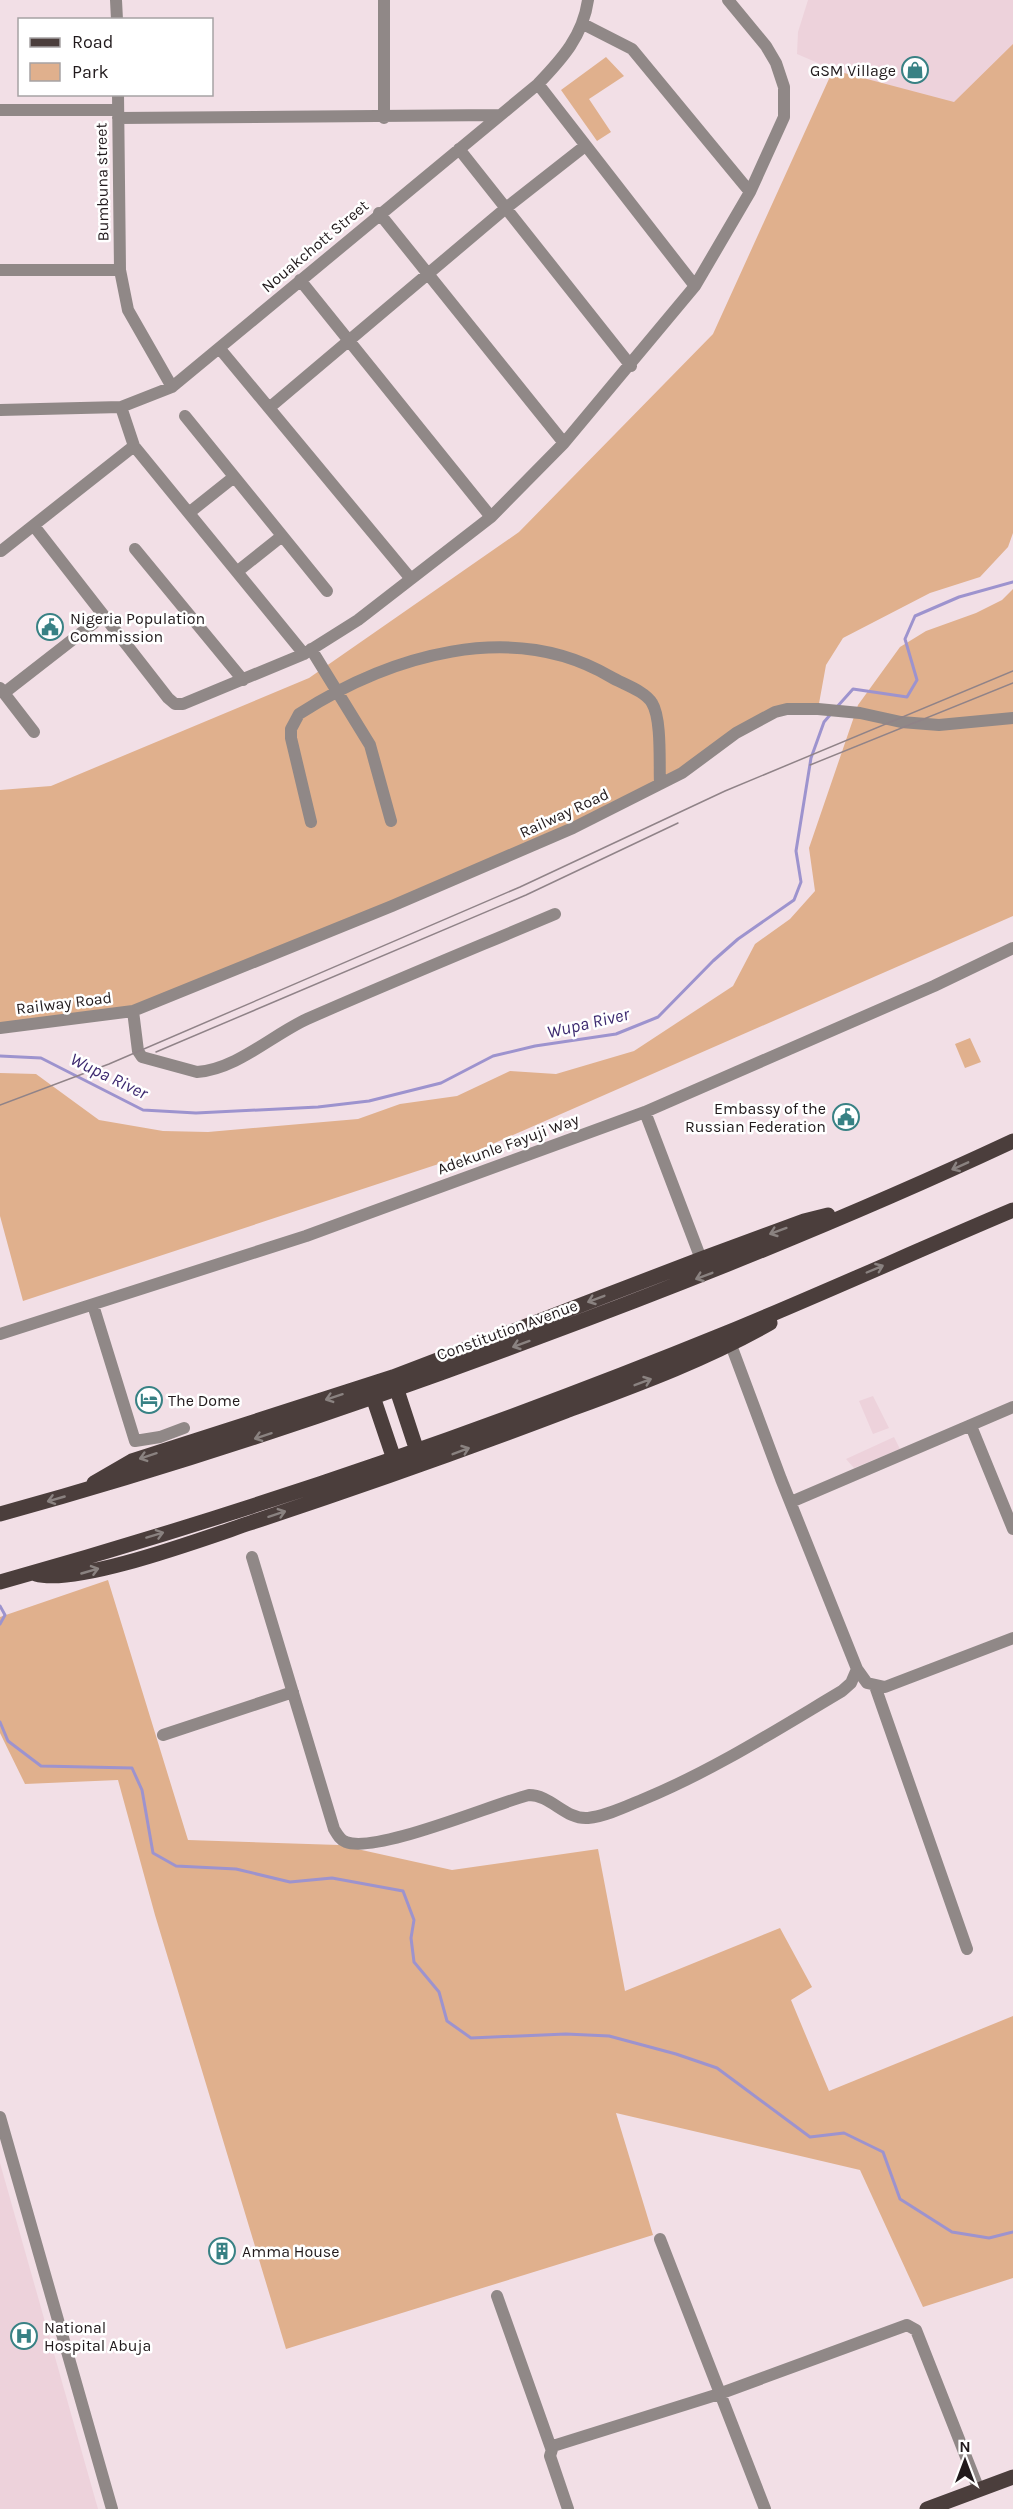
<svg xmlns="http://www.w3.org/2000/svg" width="1013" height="2509" font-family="Karla,sans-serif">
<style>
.built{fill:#edd2db}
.green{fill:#e0b08d}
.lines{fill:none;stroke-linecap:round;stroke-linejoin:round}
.stream{stroke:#9d93ce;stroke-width:3}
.minor{stroke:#908887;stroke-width:12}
.major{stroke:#4b3e3c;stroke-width:15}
.tram{stroke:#908388;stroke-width:1.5}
.oneway{stroke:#8a8280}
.labels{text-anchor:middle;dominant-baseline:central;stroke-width:5;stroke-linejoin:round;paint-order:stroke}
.poi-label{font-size:16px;fill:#211a1c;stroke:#fff;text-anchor:start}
.street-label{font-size:16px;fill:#211a1c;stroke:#fff}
.water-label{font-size:18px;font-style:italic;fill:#3d2a70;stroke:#fff}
</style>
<rect width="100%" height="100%" fill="#f2dfe6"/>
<!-- built -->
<path class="built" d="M808,0h205v54l-69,63 -147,-63 1,-22z
M873,1396l16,32 -16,6 -14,-33z
M894,1437l6,12 -46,19 -8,-9z
M0,2163l98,346h-98z"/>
<!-- green -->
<path class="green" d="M1013,44v489l-5,14 -28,30 -50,16 -87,45 -17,27 -8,44h-31l-214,119 -440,183 -133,17v-238l51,-4 258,-108 210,-146 194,-198 120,-264 121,32z
M606,57l18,19 -35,23 22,33 -14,9 -36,-51z
M1013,589v327l-541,237 -449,148 -23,-85v-143l36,1 63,46 64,11 45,1 150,-13 42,-15 57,-8 53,-25 46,3 78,-23 99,-65 22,-42 35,-25 25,-28 -6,-43 49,-143 42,-58 26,-16 50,-18 26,-13z
M970,1038l11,24 -16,6 -10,-24z
M108,1580l80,260 151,5 113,25 146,-21 27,142 155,-63 32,59 -21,13 38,91 184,-75v262l-90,29 -63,-137 -244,-57 37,122 -367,114 -131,-434 -37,-135 -93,4 -25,-51v-116z"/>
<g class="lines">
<!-- stream -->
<path class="stream" d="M836,708l17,-19 54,8 10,-17 -12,-41 10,-23 44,-19 54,-15
M0,1056l41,2 102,52 53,3 122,-6 51,-6 72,-18 52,-27 42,-10 81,-12 42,-17 55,-56 25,-22 56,-39 7,-18 -5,-31 15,-93 13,-36 6,-7
M0,1606l5,9 -5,9
M0,1722l8,19 33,25 91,2 10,22 11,63 23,13 60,3 54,13 42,-4 71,13 11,29 -3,18 3,24 25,30 8,29 24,17 95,-4 43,2 67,18 41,14 93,69 34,-4 39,19 17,47 52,33 37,6 24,-6"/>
<!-- minor -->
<path class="minor" d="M116,0l1,20
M384,0v118
M583,24l49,25 118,143
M538,84l157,202
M118,94l2,176
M0,110h118
M118,118l381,-3
M459,149l172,217
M379,213l185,230
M0,270h120l8,40 44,77
M300,280l191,237
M220,349l191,230
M121,407l13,39 170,208
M269,408l237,-200 79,-62
M0,410l121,-3 51,-20 366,-303c24,-25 45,-48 50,-84
M185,416l142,175
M190,512l44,-35
M34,526l134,172 7,6h8l121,-50 54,-34 133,-103 73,-74 131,-157 55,-94 34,-75v-30l-8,-24 -10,-17 -38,-46
M135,549l108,131
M1,551l133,-105
M238,571l44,-35
M311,649l59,96 21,76
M0,688l34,44
M4,693l99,-77
M311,822l-20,-84v-9l8,-15c90,-58 213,-96 312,-37 12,7 34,14 41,26 10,16 7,62 8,81
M133,1011l5,40 4,6 55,15c40,-3 75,-37 110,-53 82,-36 165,-70 248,-105
M0,1028l133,-17 259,-105 181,-78 109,-55 54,-40 39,-21 12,-3h31l42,4 41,9 38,3 74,-7
M645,1112l56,147
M93,1305l42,136 25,-4 24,-9
M0,1334l306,-98 339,-124 289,-126 79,-38
M731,1345l50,134 76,190 10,14 18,4 128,-49
M971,1426l42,103
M791,1502l222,-95
M252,1557l82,272c3,5 6,11 12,13 30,12 147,-38 183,-47 22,0 37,25 59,23 19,-2 39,-12 56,-19 70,-29 134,-70 198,-108l9,-8 6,-14
M875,1686l92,263
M163,1735l130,-43
M0,2117l112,392
M660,2239l105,270
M497,2296l54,152
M568,2509l-18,-53 3,-10 166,-52 188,-69 9,5 63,160"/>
<!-- major -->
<path class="major" d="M394,1381l25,76
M370,1388l27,80
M94,1483l38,-22 261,-84 308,-118 103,-38 24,-6
M0,1514c182,-50 360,-110 536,-176 162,-60 321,-124 477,-197
M36,1574c40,12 169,-36 214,-51 106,-35 211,-72 316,-112 70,-26 139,-51 204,-88
M0,1582c247,-69 491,-153 729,-250 95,-39 189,-82 284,-122
M927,2509l86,-32"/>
<!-- tram -->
<path class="tram" d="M810,765l203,-82
M156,1052l370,-157 152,-72
M0,1105l109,-41 411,-177 205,-96 288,-120"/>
</g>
<!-- one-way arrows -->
<defs><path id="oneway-shaft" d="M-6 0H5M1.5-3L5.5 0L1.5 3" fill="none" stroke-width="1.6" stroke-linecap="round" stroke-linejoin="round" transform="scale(1.5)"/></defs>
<g class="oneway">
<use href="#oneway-shaft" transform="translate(960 1166) rotate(156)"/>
<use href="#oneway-shaft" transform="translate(778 1231) rotate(160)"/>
<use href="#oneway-shaft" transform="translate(875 1269) rotate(-23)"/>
<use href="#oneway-shaft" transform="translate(704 1276) rotate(159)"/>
<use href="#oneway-shaft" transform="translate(596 1299) rotate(159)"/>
<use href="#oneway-shaft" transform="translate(521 1344) rotate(160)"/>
<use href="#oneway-shaft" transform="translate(643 1382) rotate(-21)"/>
<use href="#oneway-shaft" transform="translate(334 1397) rotate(162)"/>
<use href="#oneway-shaft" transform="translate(263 1436) rotate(162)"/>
<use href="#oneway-shaft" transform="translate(461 1451) rotate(-21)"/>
<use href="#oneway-shaft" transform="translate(148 1456) rotate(162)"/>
<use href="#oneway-shaft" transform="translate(56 1499) rotate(164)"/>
<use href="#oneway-shaft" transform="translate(277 1514) rotate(-18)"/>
<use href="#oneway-shaft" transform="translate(155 1535) rotate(-17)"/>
<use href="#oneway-shaft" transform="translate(90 1571) rotate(-16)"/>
</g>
<!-- icons -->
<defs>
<symbol id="shop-ring" viewBox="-11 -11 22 22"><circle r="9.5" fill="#fff" stroke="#388184" stroke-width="1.5"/><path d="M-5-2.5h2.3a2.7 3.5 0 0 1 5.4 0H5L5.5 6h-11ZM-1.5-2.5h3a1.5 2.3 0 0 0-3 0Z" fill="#388184"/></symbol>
<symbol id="civic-ring" viewBox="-11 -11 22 22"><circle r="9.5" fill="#fff" stroke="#388184" stroke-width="1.5"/><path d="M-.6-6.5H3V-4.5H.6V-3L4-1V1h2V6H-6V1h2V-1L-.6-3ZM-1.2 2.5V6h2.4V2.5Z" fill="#388184"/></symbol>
<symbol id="hotel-ring" viewBox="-11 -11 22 22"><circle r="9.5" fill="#fff" stroke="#388184" stroke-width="1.5"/><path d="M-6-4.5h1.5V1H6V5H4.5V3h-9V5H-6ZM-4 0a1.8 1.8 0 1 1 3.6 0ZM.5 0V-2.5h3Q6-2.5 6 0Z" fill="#388184"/></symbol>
<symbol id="building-ring" viewBox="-11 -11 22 22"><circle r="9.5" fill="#fff" stroke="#388184" stroke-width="1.5"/><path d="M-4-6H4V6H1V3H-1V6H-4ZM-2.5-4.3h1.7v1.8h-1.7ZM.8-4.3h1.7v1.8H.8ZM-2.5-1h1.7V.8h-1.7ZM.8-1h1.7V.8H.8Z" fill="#388184"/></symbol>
<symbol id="hospital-ring" viewBox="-11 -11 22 22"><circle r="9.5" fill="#fff" stroke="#388184" stroke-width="1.5"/><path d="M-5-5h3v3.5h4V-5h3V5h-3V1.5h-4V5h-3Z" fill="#388184"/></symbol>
</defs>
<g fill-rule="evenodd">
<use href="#shop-ring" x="900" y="55" width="30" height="30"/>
<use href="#civic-ring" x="35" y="612" width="30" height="30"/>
<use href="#civic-ring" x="831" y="1102" width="30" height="30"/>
<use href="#hotel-ring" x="134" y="1385" width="30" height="30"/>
<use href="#building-ring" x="207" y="2236" width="30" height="30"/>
<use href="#hospital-ring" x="9" y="2321" width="30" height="30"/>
</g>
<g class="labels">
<!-- poi labels -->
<g class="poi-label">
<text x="896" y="70" text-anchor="end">GSM Village</text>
<text x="70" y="618">Nigeria Population<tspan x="70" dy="18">Commission</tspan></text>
<text x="826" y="1108" text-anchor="end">Embassy of the<tspan x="826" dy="18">Russian Federation</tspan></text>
<text x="168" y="1400">The Dome</text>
<text x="242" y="2251">Amma House</text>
<text x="44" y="2327">National<tspan x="44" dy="18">Hospital Abuja</tspan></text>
</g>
<!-- street labels -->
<g class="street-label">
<text transform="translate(102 182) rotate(-91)">Bumbuna street</text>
<text transform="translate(315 246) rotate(-40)">Nouakchott Street</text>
<text transform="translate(564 813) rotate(-25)">Railway Road</text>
<text transform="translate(64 1003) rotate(-7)">Railway Road</text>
<text transform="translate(508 1144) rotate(-20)">Adekunle Fayuji Way</text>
<text transform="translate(507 1330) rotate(-20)">Constitution Avenue</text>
</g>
<!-- water labels -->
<g class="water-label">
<text transform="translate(588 1023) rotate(-13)">Wupa River</text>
<text transform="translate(109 1076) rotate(26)">Wupa River</text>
</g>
</g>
<!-- legend -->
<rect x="18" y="18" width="195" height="78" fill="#ffffff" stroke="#a6a3a4" stroke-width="1.5"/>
<rect x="30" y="38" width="30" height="9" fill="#4b3e3c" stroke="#a6a3a4" stroke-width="1.5"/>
<text x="72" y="48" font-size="18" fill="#211a1c">Road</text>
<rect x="30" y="63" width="30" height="18" fill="#e0b08d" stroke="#a6a3a4" stroke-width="1.5"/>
<text x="72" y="78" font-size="18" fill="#211a1c">Park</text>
<!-- north arrow -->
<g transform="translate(965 2461)" stroke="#ffffff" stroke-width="4.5" paint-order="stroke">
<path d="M0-4.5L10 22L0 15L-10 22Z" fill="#211a1c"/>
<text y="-9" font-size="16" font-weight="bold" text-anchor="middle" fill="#211a1c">N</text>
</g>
</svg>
